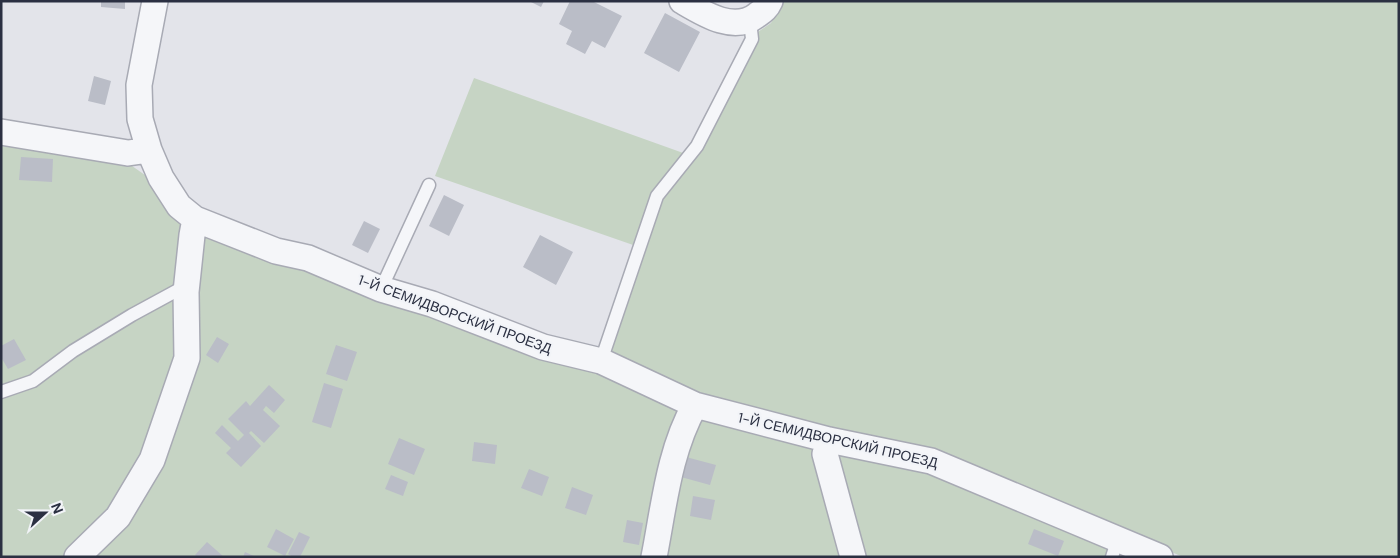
<svg xmlns="http://www.w3.org/2000/svg" width="1400" height="558" font-family="'DM Sans',sans-serif">
<style>
.green{fill:#c6d4c4}
.building{fill:#babdc7}
.lines{fill:none;stroke-linecap:round;stroke-linejoin:round}
.service-casing{stroke:#a8aab4;stroke-width:15}
.minor-casing{stroke:#a8aab4;stroke-width:28}
.service{stroke:#f5f6f9;stroke-width:12}
.minor{stroke:#f5f6f9;stroke-width:25}
.labels{text-anchor:middle;dominant-baseline:central;stroke-width:4.5;stroke-linejoin:round;paint-order:stroke}
.street-label{font-size:14px;fill:#2b3042;stroke:#f2f4f8}
</style>
<rect width="100%" height="100%" fill="#e3e4ea"/>
<!-- green -->
<path class="green" d="M782,1h617v556h-216l-247,-107 -107,-23 -102,-25 -85,-30 -31,-16 25,-110 -201,-70 39,-98 212,76 62,-115 23,-16z
M1,138l124,23 27,19 52,54 392,134 83,40 -29,149h-649z
M709,415l100,29 5,6 30,107h-185l31,-131z
M836,453l91,16 207,88h-271z"/>
<!-- building -->
<path class="building" d="M101,1h24v8l-24,-2z
M529,1h15l-3,6z
M570,1h22l30,15 -17,32 -13,-7 -7,13 -19,-10 6,-13 -13,-7z
M665,13l35,19 -21,40 -35,-19z
M94,76l17,5 -6,24 -17,-4z
M21,157l32,2 -1,23 -33,-2z
M444,195l20,10 -15,31 -20,-10z
M364,221l16,8 -12,24 -16,-8z
M540,235l33,17 -17,33 -33,-18z
M217,337l12,7 -11,19 -12,-8z
M14,339l12,21 -18,9 -7,-12v-11z
M336,345l21,7 -10,29 -21,-7z
M324,383l19,6 -12,39 -19,-6z
M269,385l16,15 -11,13 -8,-7 -3,4 17,16 -16,17 -13,-12 -2,2 12,13 -20,21 -15,-14 5,-5 -16,-15 7,-8 16,16 6,-6 -16,-16 18,-18 4,5z
M399,438l26,11 -11,26 -26,-11z
M474,442l23,3 -2,19 -23,-3z
M686,457l30,8 -6,20 -29,-8z
M529,469l20,8 -7,19 -21,-8z
M391,475l17,7 -5,14 -18,-7z
M572,487l21,8 -7,20 -21,-7z
M693,496l22,4 -4,20 -21,-4z
M627,520l16,3 -4,22 -16,-3z
M276,529l18,10 -9,17 -18,-9z
M1034,529l30,12 -6,15 -30,-12z
M299,532l11,5 -10,20h-7l-5,-3z
M207,542l17,15h-27l-2,-2z
M245,552l11,5h-13z"/>
<g class="lines">
<defs>
<path id="service" d="M381,289l48,-104
M601,361l56,-165 40,-50 55,-107 -2,-18
M1,392l32,-11 40,-30 59,-36 46,-25 8,2
M1112,557l6,-19"/>
<path id="minor" d="M155,1l-16,84 1,34 9,31 12,28 18,28 16,13 81,32 32,7 73,31 51,15 111,43 58,14 94,44 134,35 102,21 229,96
M682,1c22,13 52,32 75,14 6,-4 10,-7 13,-14
M1,132l127,21 21,-3
M829,440l-4,14 28,103
M77,557l41,-40 34,-57 35,-102 -1,-66 6,-57 3,-16
M654,557c10,-51 15,-106 41,-152"/>
</defs>
<!-- service casing -->
<use href="#service" class="service-casing"/>
<!-- minor casing -->
<use href="#minor" class="minor-casing"/>
<!-- service -->
<use href="#service" class="service"/>
<!-- minor -->
<use href="#minor" class="minor"/>
</g>
<g class="labels">
<!-- street labels -->
<g class="street-label">
<text transform="translate(455 314) rotate(20)">1-Й СЕМИДВОРСКИЙ ПРОЕЗД</text>
<text transform="translate(838 440) rotate(13)">1-Й СЕМИДВОРСКИЙ ПРОЕЗД</text>
</g>
</g>
<!-- border -->
<rect width="1400" height="558" fill="none" stroke="#2b3042" stroke-width="5"/>
<!-- north arrow -->
<g transform="translate(45 513) rotate(69)" stroke="#f2f4f8" stroke-width="4" paint-order="stroke">
<path d="M0-4L9 19L0 12L-9 19Z" fill="#2b3042"/>
<text y="-8" font-size="14" font-weight="bold" text-anchor="middle" fill="#2b3042">N</text>
</g>
</svg>
